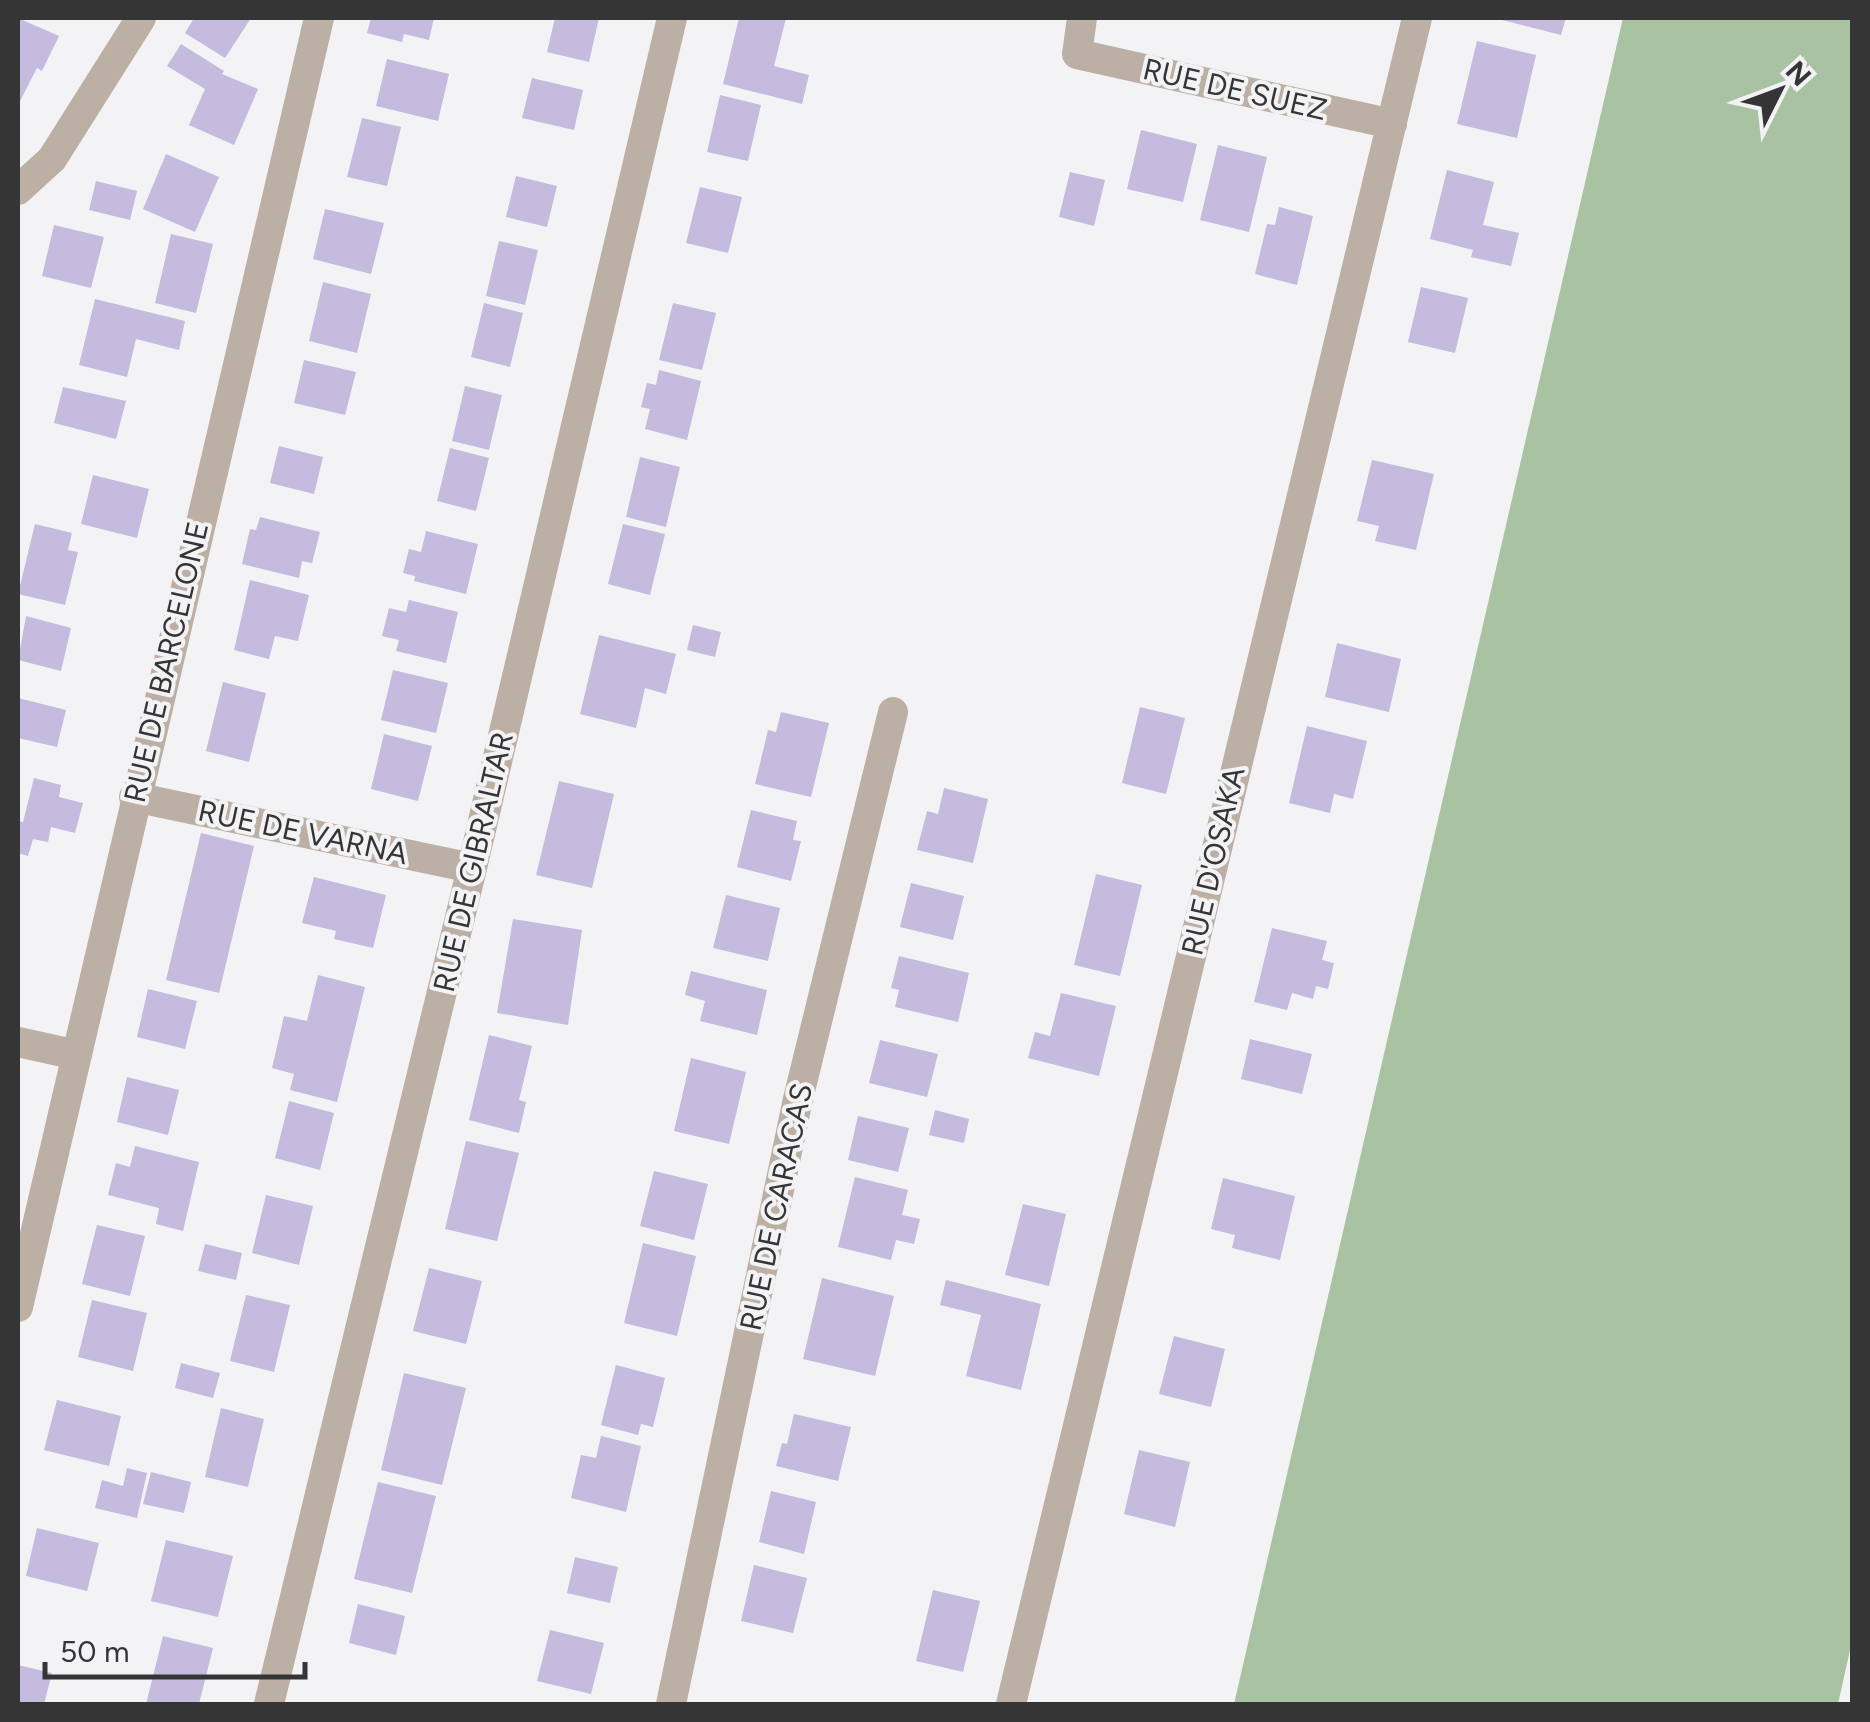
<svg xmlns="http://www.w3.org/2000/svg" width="1870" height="1722" font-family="Figtree,sans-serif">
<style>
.forest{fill:#a8c2a2}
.building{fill:#c4bbdf}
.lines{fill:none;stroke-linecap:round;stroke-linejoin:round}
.minor{stroke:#bcafa3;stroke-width:30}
.labels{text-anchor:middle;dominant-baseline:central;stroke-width:8;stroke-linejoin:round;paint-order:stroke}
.street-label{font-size:30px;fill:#353536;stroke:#f3f2f5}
</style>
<rect width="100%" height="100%" fill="#f3f2f5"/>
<!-- forest -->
<path class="forest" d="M1623,18h229v1623l-14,63h-604z"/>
<!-- building -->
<path class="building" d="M18,18l41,18 -17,35 -5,-3 -19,37z
M194,18h57l-26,40 -40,-25z
M371,18h63l-5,22 -25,-6 -2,8 -35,-9z
M555,18h44l-10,44 -42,-10z
M739,18h47l-12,48 35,9 -7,29 -79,-20z
M1494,18h72l-5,17z
M1477,41l59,14 -19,83 -60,-14z
M181,44l43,27 -2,3 36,15 -24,56 -45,-20 16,-36 -38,-23z
M387,59l62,15 -11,47 -62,-15z
M532,78l51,12 -9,40 -52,-12z
M720,95l41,10 -13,56 -41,-9z
M362,118l39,9 -14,59 -40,-9z
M1141,130l56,14 -14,58 -56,-13z
M1218,145l49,12 -18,75 -49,-12z
M166,154l53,23 -24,55 -52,-23z
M1447,170l47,12 -11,43 36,8 -8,33 -40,-9 2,-7 -43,-11z
M1070,172l35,8 -11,46 -35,-9z
M516,176l41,10 -10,41 -41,-10z
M96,181l41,10 -7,29 -41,-10z
M700,187l42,10 -14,56 -42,-10z
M1279,207l34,9 -16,69 -42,-11 12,-50 8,1z
M325,209l59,14 -13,51 -58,-15z
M54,225l50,12 -13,51 -49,-12z
M171,234l42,10 -17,69 -41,-10z
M499,241l39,9 -13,55 -39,-9z
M323,282l48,12 -14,59 -48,-12z
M1421,287l47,11 -13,55 -47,-11z
M95,299l90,22 -6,29 -43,-11 -9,38 -48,-12z
M484,303l39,10 -13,54 -39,-10z
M673,303l43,10 -14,57 -43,-10z
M304,360l52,12 -11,43 -51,-12z
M659,370l42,11 -14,59 -42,-11 5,-20 -9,-2 6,-24 9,2z
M465,386l37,9 -13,55 -37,-9z
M63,387l63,14 -10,38 -62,-16z
M279,446l44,11 -9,37 -44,-11z
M450,448l39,10 -13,53 -39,-10z
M640,457l40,10 -14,60 -40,-10z
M1372,460l62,14 -18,76 -41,-9 4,-15 -22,-5z
M93,475l56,14 -12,49 -56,-14z
M260,517l60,15 -8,31 -10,-2 -3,17 -57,-14 8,-35 6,1z
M35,524l37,9 -4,17 10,2 -13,53 -47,-11z
M623,524l42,10 -15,61 -42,-11z
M426,531l52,13 -12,50 -52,-13 1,-5 -12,-3 6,-24 12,3z
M250,580l59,15 -11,46 -23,-5 -6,23 -35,-9z
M409,600l49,12 -12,51 -50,-12 3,-11 -17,-4 7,-28 17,4z
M26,616l45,12 -10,43 -43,-11z
M693,625l28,7 -6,25 -28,-7z
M599,635l77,19 -10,40 -21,-6 -9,40 -56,-14z
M1337,643l64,16 -12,53 -64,-15z
M393,670l55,13 -12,50 -55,-13z
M223,682l43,11 -17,69 -43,-11z
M18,698l48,12 -9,37 -39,-9z
M1140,707l45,11 -19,76 -44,-11z
M781,712l48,11 -18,74 -56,-13 13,-54 8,2z
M1307,726l60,15 -14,58 -19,-5 -4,19 -41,-10z
M384,734l48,12 -14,55 -47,-12z
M34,778l27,7 -2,12 24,6 -8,30 -24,-6 -3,15 -15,-3 -5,17 -10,-3v-32l5,1z
M559,781l55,13 -22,94 -56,-13z
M944,788l44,11 -15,64 -56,-13 10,-39 11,3z
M751,810l46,11 -4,19 8,1 -10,40 -54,-14z
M201,833l53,13 -35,147 -53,-13z
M1096,874l46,11 -22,91 -46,-11z
M314,877l72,18 -13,53 -39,-9 2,-8 -34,-8z
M911,883l53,13 -11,44 -53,-13z
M726,895l54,13 -12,53 -55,-13z
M513,919l69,11 -14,95 -71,-12z
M1272,928l55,13 -5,19 12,3 -6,26 -12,-3 -3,13 -21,-6 -5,17 -33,-8z
M899,956l70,17 -11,49 -63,-15 4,-17 -8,-2z
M691,971l76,19 -10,45 -57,-14 5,-20 -20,-6z
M318,975l47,12 -28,115 -47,-12 4,-16 -22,-6 12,-52 23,5z
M148,989l49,12 -12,48 -48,-12z
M1061,993l55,13 -17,70 -71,-18 7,-26 15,4z
M489,1035l43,11 -13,54 7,2 -7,31 -50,-13z
M1250,1039l62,15 -10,40 -61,-15z
M880,1040l58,14 -11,43 -58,-14z
M691,1058l55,14 -17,72 -55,-13z
M127,1077l52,13 -11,45 -51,-13z
M289,1101l45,12 -14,57 -45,-12z
M935,1110l34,9 -5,24 -35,-8z
M858,1116l51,12 -11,44 -50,-12z
M466,1141l53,12 -22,88 -52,-12z
M135,1146l64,16 -16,69 -27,-7 3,-16 -51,-13 8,-32 14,4z
M654,1171l54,13 -14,56 -54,-14z
M855,1177l53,13 -6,25 18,4 -6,25 -18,-4 -5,20 -53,-13z
M1223,1178l72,18 -15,64 -48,-12 3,-13 -24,-6z
M266,1195l47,11 -14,59 -47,-12z
M1023,1204l43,10 -17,72 -44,-11z
M97,1225l48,11 -15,60 -48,-12z
M643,1243l53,13 -19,80 -53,-13z
M205,1244l37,9 -6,27 -38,-9z
M429,1268l53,13 -16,63 -53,-13z
M822,1278l72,18 -19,80 -72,-17z
M946,1280l95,24 -20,86 -55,-14 15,-61 -41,-10z
M246,1295l44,10 -16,67 -44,-11z
M92,1300l55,13 -14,58 -55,-14z
M1174,1336l51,13 -14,58 -52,-13z
M181,1363l39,10 -7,25 -38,-10z
M616,1365l49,13 -12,49 -12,-3 -3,11 -37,-10z
M404,1373l62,15 -24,97 -61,-15z
M57,1400l64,16 -12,50 -65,-16z
M221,1408l43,11 -16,68 -43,-10z
M794,1414l57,13 -13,54 -62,-15 6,-23 5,1z
M601,1436l40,10 -15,66 -55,-14 10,-43 15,3z
M1139,1450l51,12 -15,65 -51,-13z
M127,1468l20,5 -10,45 -42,-10 7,-28 21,6z
M151,1472l40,10 -7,31 -41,-9z
M378,1482l58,14 -24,97 -58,-14z
M771,1491l45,11 -12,52 -45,-12z
M37,1528l62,15 -12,48 -61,-15z
M166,1540l67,16 -15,61 -67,-16z
M575,1557l43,10 -8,36 -43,-10z
M754,1565l53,13 -14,55 -52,-12z
M933,1590l47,11 -17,71 -47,-11z
M358,1604l47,12 -9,39 -47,-12z
M550,1630l54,13 -13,51 -54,-13z
M163,1636l50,12 -14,56h-53z
M18,1665l34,8 -8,31h-26z"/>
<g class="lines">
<!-- minor -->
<path class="minor" d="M1082,18l-5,36 315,70
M18,190l34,-31 89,-141
M134,797l338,71
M18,1042l59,13
M18,1307l301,-1289
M269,1704l203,-836 200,-850
M671,1704l127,-605 95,-387
M1011,1704l406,-1686"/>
</g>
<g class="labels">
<!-- street labels -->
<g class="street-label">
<text transform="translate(1235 89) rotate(13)">RUE DE SUEZ</text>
<text transform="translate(166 662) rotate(-77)">RUE DE BARCELONE</text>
<text transform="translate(303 832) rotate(12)">RUE DE VARNA</text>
<text transform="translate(1213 861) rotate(-77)">RUE D'OSAKA</text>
<text transform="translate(473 862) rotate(-77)">RUE DE GIBRALTAR</text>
<text transform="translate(776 1207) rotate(-78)">RUE DE CARACAS</text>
</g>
</g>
<!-- border -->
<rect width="1870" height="1722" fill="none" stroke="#353536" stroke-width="40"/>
<!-- north arrow -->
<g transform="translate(1780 90) rotate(48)" stroke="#f3f2f5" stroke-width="8" paint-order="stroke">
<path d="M0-8L18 38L0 25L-18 38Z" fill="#353536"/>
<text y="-15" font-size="28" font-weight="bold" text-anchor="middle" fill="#353536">N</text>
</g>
<!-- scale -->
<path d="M45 1662v15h260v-15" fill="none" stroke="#353536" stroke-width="5"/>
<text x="60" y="1662" font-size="30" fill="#353536" stroke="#f3f2f5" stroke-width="8" paint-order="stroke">50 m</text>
</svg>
